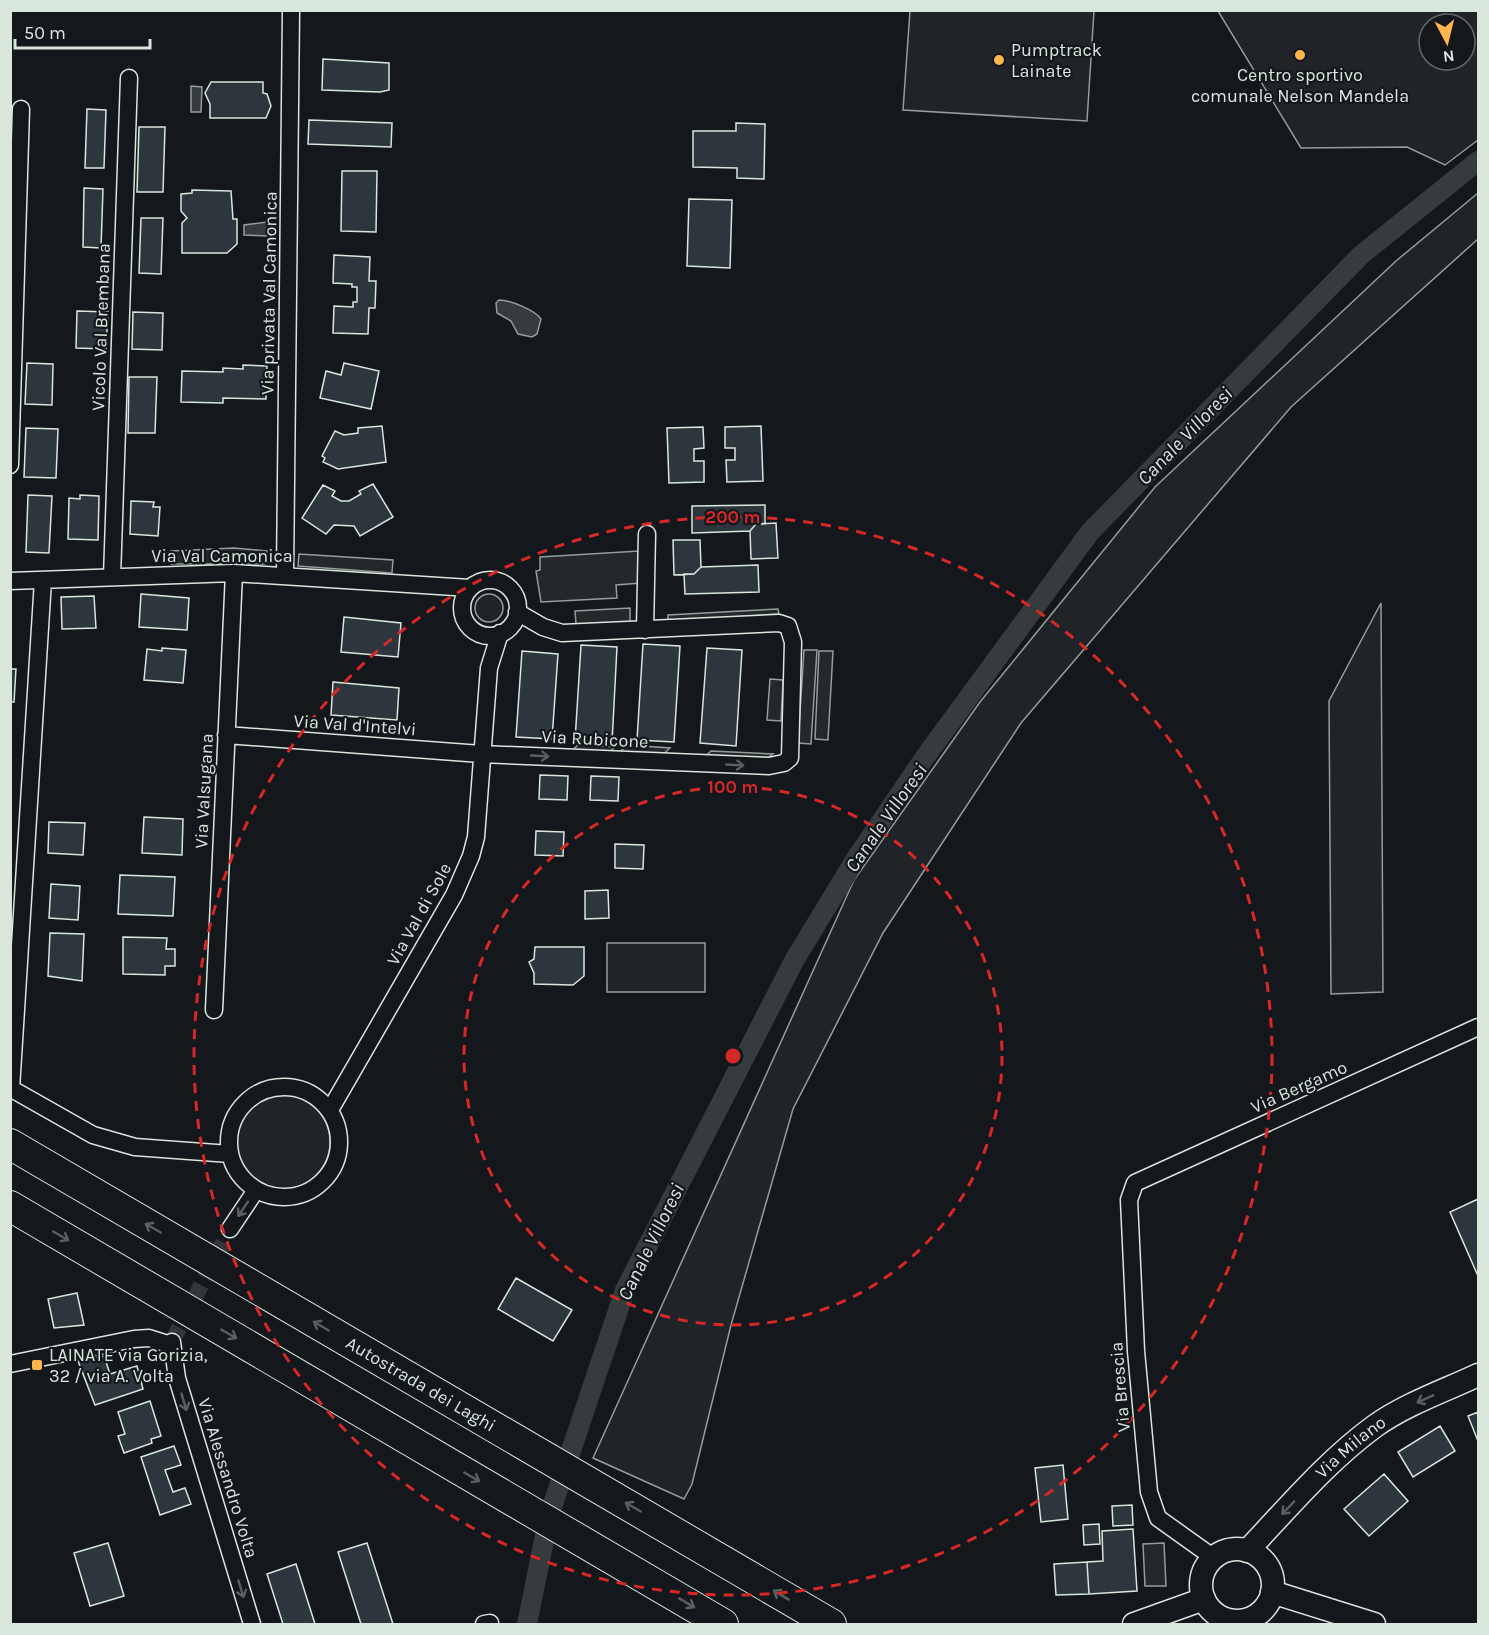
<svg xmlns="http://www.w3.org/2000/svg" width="1489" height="1635" font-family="Karla,sans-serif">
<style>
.green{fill:#202428;stroke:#939e99;stroke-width:1.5;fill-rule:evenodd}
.parking{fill:#24282b;stroke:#939e99;stroke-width:1.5}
.water{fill:#363b3e;stroke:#939e99;stroke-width:1.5}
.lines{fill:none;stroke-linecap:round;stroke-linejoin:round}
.canal{stroke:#363b3e;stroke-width:20}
.building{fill:#2c363c;stroke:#d8e6dc;stroke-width:1.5}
.street-tunnel{stroke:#313739;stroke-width:16;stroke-dasharray:16 8;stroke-linecap:butt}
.street-casing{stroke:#d8e6dc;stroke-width:19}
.secondary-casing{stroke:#d8e6dc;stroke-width:25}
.highway-casing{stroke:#d8e6dc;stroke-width:32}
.street{stroke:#14181c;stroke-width:16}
.secondary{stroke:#14181c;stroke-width:22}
.highway{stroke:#14181c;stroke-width:30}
.oneway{stroke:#59605f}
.ring{fill:none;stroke:#d62828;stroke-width:3;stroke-dasharray:10 8}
.poi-dot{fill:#ffb74d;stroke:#14181c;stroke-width:2}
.labels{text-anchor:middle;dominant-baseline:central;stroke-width:4.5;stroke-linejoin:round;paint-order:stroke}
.poi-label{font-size:18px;fill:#d8e6dc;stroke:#14181c;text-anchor:start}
.street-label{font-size:18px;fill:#d8e6dc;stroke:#14181c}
.water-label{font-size:20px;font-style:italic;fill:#d8e6dc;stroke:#14181c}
.centre{fill:#d62828;stroke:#14181c;stroke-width:3}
.ring-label{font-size:18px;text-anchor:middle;font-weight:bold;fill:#d62828;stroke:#14181c;stroke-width:4.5;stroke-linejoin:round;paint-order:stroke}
</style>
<rect width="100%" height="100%" fill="#14181c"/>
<!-- green -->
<path class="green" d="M910,11h184l-7,110 -184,-11z
M1218,11h260v129l-33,25 -38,-18 -106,1zM1429,24h36v36h-36z
M1478,193v46l-187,168 -270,316 -138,210 -90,176 -62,216 -39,159 -8,15 -91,-41 261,-578 126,-178 175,-215 241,-226z
M475 608a14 14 0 1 1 28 0a14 14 0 1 1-28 0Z
M1381,603l2,389 -52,2 -2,-293z
M607,943h98v49h-98z
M236 1142a47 47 0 1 1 94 0a47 47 0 1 1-94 0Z"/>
<!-- parking -->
<path class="parking" d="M234,548l33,3 -2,13h-94v-13z
M639,551l2,32 -25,2 1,13 -76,4 -5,-31 4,-1v-13z
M299,554l94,6 -1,13 -94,-7z
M630,608v14l-54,2 -1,-13z
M778,609l1,5 -111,7v-6z
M804,650h13l-6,94 -13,-1z
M819,651h14l-5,89 -13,-1z
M770,679l13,1 -2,41 -14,-1z
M579,744l36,3 -10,9 -37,-2z
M627,745l43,3 -10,9 -44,-1z
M711,751l62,3 -11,8 -60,-3z
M1164,1543l2,43h-21l-2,-42z"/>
<!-- water -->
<path class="water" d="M191,86l11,1 -1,25h-10z
M267,222l5,9 -2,5 -26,-1v-10z
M499,300c11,0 36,10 42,19l-4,15 -5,3 -14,-3 -7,-13 -14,-8 -1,-10z"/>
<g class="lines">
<!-- canal -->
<path class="canal" d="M527,1624l22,-108 76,-226 170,-331 62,-102 68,-100 165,-225 271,-277 117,-94"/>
</g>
<!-- building -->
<path class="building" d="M323,59l66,4v27l-9,2 -58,-2z
M211,82h52v11l4,1 4,12 -5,12h-56v-14l-5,-11z
M87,109l19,1 -2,58h-19z
M309,120l83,3 -1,24 -83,-3z
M736,123l29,1 -1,55 -27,-1v-10l-44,-1v-36h43z
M139,127h26l-2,65h-26z
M342,171h35l-1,61 -35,-1z
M84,188l19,1 -2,59 -18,-1z
M192,190l39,1 2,28h4v25l-10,9h-45v-30l5,-5 -6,-7v-17l11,-1z
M689,199l43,1 -2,68 -43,-2z
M141,218h22l-2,56 -22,-1z
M334,255l36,2 -1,24h7l-1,27h-6l-1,26 -35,-1 1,-27 19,1v-5h4v-15h-5v-3l-19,-1z
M77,311l31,1 -2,37 -30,-1z
M133,312l30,1 -1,37 -30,-1z
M27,363l26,1 -1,41 -27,-1z
M344,363l35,8 -8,38 -51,-11 6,-27 15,4z
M243,365l24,1 -1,33 -43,-1v5l-42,-1 1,-31 41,1v-4l20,1z
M129,377h28l-2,56h-27z
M382,426l4,36 -48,7 -15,-7 2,-4 -3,-2 13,-25 9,4 14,-2v-5z
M761,426l2,55 -36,1 -1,-22h9v-12h-10v-21z
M703,427l1,21 -10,1v12h10v21l-35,1 -2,-55z
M26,428l32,1 -2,49 -32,-1z
M373,484l20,33 -33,19 -6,-10 -20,-1 -8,9 -24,-16 21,-33 12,6 -3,5 9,5h8l12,-7 -2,-3z
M28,495l24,1 -3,57 -23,-1z
M80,495l19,1 -1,44 -30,-1 1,-41 11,1z
M131,501l23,1 -1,5h7l-2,29 -28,-2z
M765,505v19h-9l-6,7 -58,2v-27z
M776,523l2,35 -27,1 -1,-28 6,-7z
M673,540h27l1,27 -7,7 -20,1z
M758,565l1,27 -74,2 -1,-20h10l7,-7z
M141,594l48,4 -2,32 -48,-3z
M94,596l2,32 -34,1 -1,-32z
M344,617l57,6 -3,34 -57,-5z
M643,644l37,2 -6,96 -37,-2z
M581,645l36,2 -5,96 -37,-2z
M162,648l24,2 -3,33 -39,-3 3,-31 15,2z
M707,648l35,2 -6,96 -36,-3z
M522,651l36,3 -6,85 -36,-2z
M10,669h6l-2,33h-4z
M333,682l66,6 -2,32 -66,-5z
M540,775l28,1 -1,24 -28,-1z
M591,776l28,1 -1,24 -28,-1z
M144,817l39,2 -1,36 -40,-2z
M49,822l36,1 -2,32 -35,-2z
M536,831l28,1 -1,24 -28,-1z
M615,844l29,1 -1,24 -28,-1z
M120,875l55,2 -2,39 -55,-2z
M51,884l29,2 -2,34 -29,-2z
M608,890l1,28 -24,1v-28z
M50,933l34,1 -2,47 -34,-5z
M123,937l44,1 -1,11h9v17h-10v9l-42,-1z
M535,947h49v29l-11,9 -39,-1v-11l-5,-11 5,-3z
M1478,1199v77l-28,-64z
M516,1278l56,32 -19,31 -55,-32z
M77,1293l7,32 -30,3 -6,-29z
M104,1356l6,18 27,-8 6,23 -48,16 -17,-44z
M150,1401l11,35 -10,3 1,4 -28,10 -6,-17 7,-2 -7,-22z
M1478,1412v29l-10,-25z
M1440,1426l15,25 -42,26 -15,-25z
M174,1446l7,19 -16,5 8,22 12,-4 6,16 -31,11 -19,-58z
M1063,1465l5,54 -27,3 -6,-54z
M1384,1474l24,27 -39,35 -25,-27z
M1132,1505l1,20 -20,1 -1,-20z
M1099,1524l1,20 -16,1 -1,-20z
M1133,1529l4,62 -48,3 -2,-32 16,-1 -1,-30z
M108,1543l16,53 -34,10 -16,-53z
M367,1543l26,81h-32l-23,-72z
M1087,1562l2,32 -33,1 -2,-31z
M296,1564l19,60h-32l-16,-50z"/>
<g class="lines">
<!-- street-tunnel -->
<path class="street-tunnel" d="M172,1342l58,-113"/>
<defs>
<path id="street" d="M10,465l11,-356
M285,575l6,-565
M112,577l17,-499
M462 608a28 28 0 1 1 56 0a28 28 0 1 1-56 0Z
M10,581l224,-8 236,15
M645,630l2,-96
M226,735l255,19 288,12 15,-3 6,-5 3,-116 -5,-16 -9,-3 -217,10 -19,-6 -26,-15
M214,1010l20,-437
M229 1142a55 55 0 1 1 110 0a55 55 0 1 1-110 0Z
M10,1088l83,47 42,12 95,7
M11,1089l32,-509
M330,1110l124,-215 17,-39 5,-19 13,-169 11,-35
M230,1229l26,-39
M172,1342l5,36 75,246
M10,1364l124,-25 15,-1 22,7
M1214,1558l-56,-40 -9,-26 -13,-141 -7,-151 6,-17 343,-156
M484,1624l6,-1"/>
<g id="secondary">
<circle cx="1237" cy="1585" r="36"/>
<path id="s1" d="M1247,1551c41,-43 80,-90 128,-125 31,-22 69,-35 103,-51"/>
<path d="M1272,1592l102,32"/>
<path d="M1134,1624l70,-25"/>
</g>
<g id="highway">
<path id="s2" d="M10,1144l821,480"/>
<path d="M10,1206l713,418"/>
</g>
</defs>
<!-- street casing -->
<use href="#street" class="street-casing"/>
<!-- secondary casing -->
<use href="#secondary" class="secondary-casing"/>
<!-- highway casing -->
<use href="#highway" class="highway-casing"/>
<!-- street -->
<use href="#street" class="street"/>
<!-- secondary -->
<use href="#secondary" class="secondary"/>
<!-- highway -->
<use href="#highway" class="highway"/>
</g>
<!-- one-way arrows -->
<defs><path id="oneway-shaft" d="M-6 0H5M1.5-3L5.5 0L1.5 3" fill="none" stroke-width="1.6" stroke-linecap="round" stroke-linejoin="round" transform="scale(1.5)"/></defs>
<g class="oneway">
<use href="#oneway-shaft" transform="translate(540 756) rotate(3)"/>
<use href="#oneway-shaft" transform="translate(735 765) rotate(3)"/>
<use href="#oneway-shaft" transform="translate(243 1209) rotate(124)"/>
<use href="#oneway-shaft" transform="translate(153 1228) rotate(-150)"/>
<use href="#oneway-shaft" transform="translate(61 1236) rotate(30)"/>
<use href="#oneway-shaft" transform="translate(321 1326) rotate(-150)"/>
<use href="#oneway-shaft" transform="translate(229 1334) rotate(30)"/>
<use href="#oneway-shaft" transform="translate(1425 1399) rotate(156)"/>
<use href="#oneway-shaft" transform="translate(184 1402) rotate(73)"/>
<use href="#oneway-shaft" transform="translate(472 1477) rotate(30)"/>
<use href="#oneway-shaft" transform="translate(633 1507) rotate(-150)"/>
<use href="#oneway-shaft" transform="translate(1288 1508) rotate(134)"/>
<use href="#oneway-shaft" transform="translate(241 1589) rotate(73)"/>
<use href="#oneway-shaft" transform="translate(781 1595) rotate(-149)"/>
<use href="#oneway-shaft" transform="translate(687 1603) rotate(31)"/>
</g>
<!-- distance rings -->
<g class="ring">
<circle cx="733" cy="1056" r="269"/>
<circle cx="733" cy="1056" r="539"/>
</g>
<!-- markers -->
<g class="poi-dot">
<circle cx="1300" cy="55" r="6"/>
<circle cx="999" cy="60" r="6"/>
<rect x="31" y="1359" width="12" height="12" rx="3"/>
</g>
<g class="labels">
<!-- poi labels -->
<g class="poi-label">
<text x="1011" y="50">Pumptrack<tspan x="1011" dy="21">Lainate</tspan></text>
<text x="1300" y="75" text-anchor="middle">Centro sportivo<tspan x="1300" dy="21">comunale Nelson Mandela</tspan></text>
<text x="49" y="1355">LAINATE via Gorizia,<tspan x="49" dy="21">32 / via A. Volta</tspan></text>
</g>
<!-- street labels -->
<g class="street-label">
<text transform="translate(269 293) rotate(-89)">Via privata Val Camonica</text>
<text transform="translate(101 327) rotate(-88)">Vicolo Val Brembana</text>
<text x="222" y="556">Via Val Camonica</text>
<text transform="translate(355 725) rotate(4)">Via Val d'Intelvi</text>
<text transform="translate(595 739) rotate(3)">Via Rubicone</text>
<text transform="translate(204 791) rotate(-87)">Via Valsugana</text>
<text transform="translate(419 914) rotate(-61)">Via Val di Sole</text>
<text transform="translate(1299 1087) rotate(-24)">Via Bergamo</text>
<text stroke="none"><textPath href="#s2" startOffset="476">Autostrada dei Laghi</textPath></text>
<text transform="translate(1120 1387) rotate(-95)">Via Brescia</text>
<text stroke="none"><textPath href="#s1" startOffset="147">Via Milano</textPath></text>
<text transform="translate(228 1478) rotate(73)">Via Alessandro Volta</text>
</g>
<!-- water labels -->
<g class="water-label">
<text transform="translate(1185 436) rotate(-46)">Canale Villoresi</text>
<text transform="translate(886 818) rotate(-55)">Canale Villoresi</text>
<text transform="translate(651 1242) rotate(-64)">Canale Villoresi</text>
</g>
</g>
<circle cx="733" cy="1056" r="9" class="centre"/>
<g class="ring-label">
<text x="733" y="523">200 m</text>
<text x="733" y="793">100 m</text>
</g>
<!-- border -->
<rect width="1489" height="1635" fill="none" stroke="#d8e6dc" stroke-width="24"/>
<!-- north arrow -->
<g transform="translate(1447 42) rotate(173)"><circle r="28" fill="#14181c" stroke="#626a69" stroke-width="1.5"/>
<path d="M0-4.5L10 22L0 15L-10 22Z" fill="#ffb74d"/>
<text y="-9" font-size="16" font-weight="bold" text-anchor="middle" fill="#d8e6dc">N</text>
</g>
<!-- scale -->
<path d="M15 39v9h135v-9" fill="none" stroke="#d8e6dc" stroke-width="3"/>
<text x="24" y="39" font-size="18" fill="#d8e6dc" stroke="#14181c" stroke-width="4.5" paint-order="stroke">50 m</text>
</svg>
